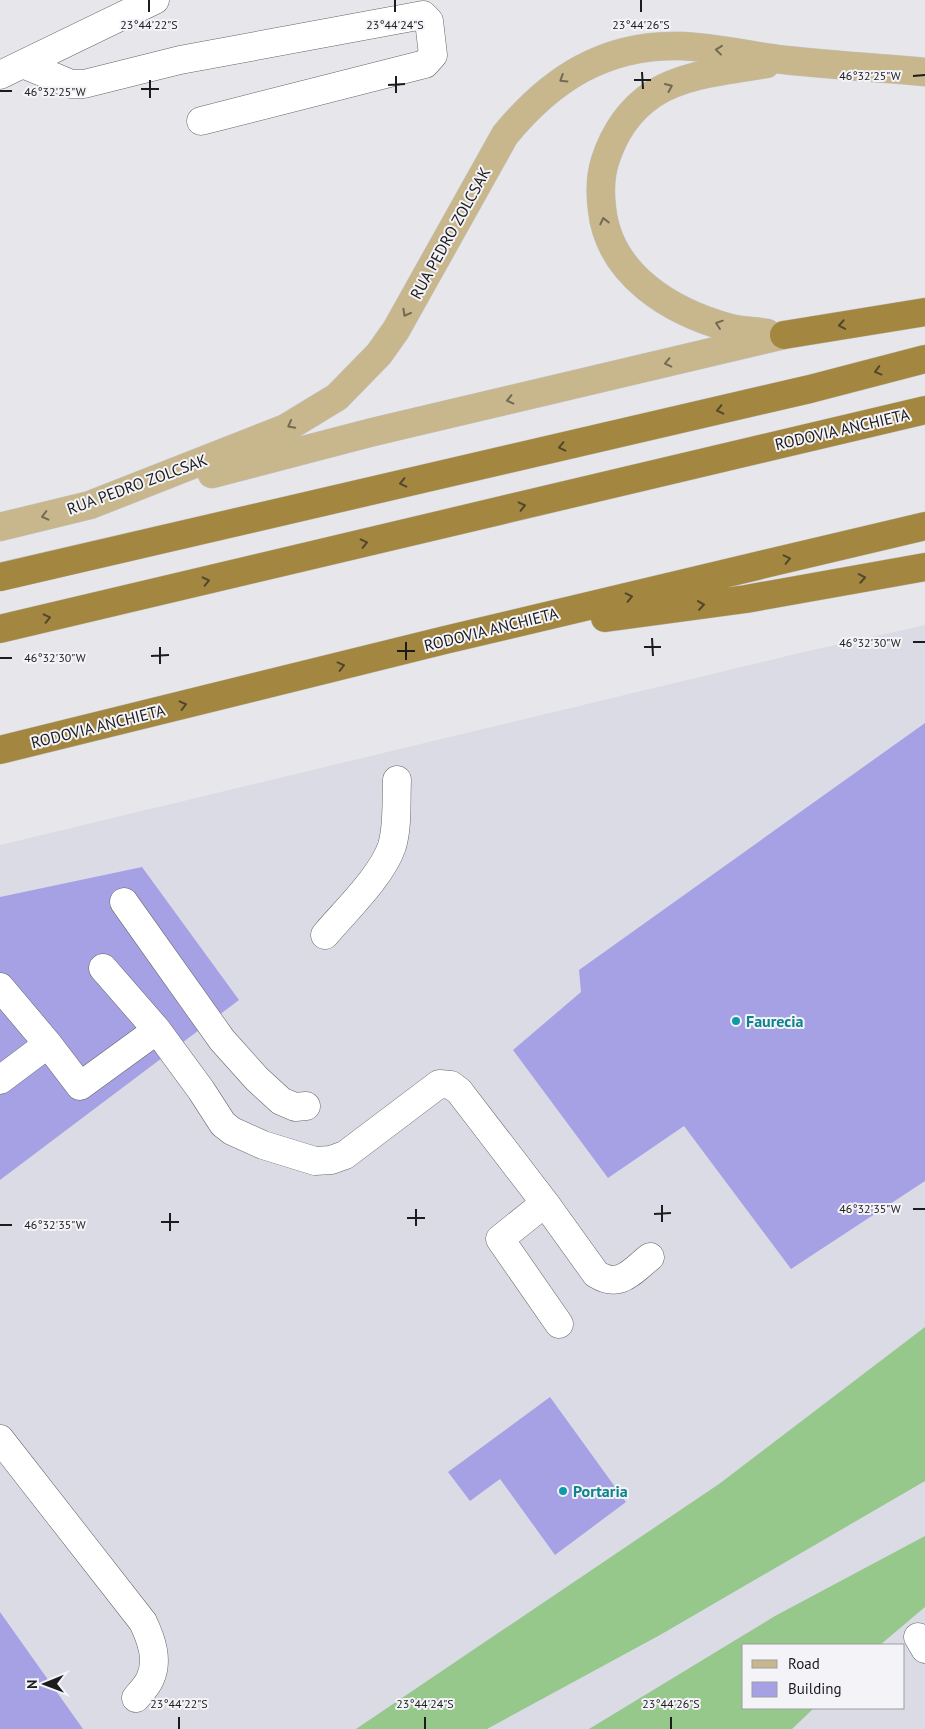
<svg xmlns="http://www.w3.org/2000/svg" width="925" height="1729" font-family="'PT Sans',sans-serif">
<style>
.built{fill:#dbdbe6;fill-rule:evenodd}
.forest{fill:#96c78b}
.building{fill:#a6a1e5}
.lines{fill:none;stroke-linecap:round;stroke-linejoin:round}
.minor-casing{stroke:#646468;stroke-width:29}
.major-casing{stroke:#c4c4c4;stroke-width:29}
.highway-casing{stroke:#c4c4c4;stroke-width:29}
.minor{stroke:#fff;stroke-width:28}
.major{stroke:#c8b78c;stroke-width:28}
.highway{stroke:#a38740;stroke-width:28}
.oneway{stroke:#726a55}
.oneway2{stroke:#52472c}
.ticks{fill:none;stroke:#1c1c1e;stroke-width:2}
.culture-dot{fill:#0f9aa8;stroke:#f4f4f8;stroke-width:2}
.labels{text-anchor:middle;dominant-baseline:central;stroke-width:4;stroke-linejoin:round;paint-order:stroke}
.street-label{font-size:16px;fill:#1c1c1e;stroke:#f4f4f8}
.culture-label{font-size:16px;font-weight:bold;fill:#0d838f;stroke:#f4f4f8;text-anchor:start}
.ticks-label{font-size:12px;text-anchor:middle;fill:#1c1c1e;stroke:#f4f4f8;stroke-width:4;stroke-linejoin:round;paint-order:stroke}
</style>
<rect width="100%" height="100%" fill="#e7e7eb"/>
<!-- built -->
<path class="built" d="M925,625v1104h-925v-884l799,-192zM744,1645h160v63h-160z"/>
<!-- forest -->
<path class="forest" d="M925,1327v154l-265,154 -173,94h-131l363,-245z
M925,1536v71l-45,38h-136v63h70l-22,21h-203l186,-113z"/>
<!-- building -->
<path class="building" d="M925,723v458l-134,88 -107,-143 -76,52 -95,-128 68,-58 -2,-22z
M142,867l97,133 -239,180v-283z
M550,1397l76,105 -71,53 -55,-76 -30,22 -22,-29z
M0,1612l83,117h-83z"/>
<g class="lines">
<defs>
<path id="minor" d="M23,64l48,20h13l96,-24 243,-45 6,6 4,34 -8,9 -224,57
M0,75l155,-75
M124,902l98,138 35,39 24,22 14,6 11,-1
M325,935c21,-25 57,-59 67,-89 6,-20 4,-45 5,-66
M103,968l54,62
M0,987l48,57 32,42 77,-56 44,60 22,34 9,7 31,14 52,16 16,-1 14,-5 94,-71 12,1 8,6 86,112 -45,36 59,85
M0,1080l48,-36
M545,1203l51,71c24,15 35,-2 54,-17
M0,1439l143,183c8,17 16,38 7,57 -3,7 -9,13 -14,19
M918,1637l7,12"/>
<path id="major" d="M766,64c-36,6 -83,10 -113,30 -25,17 -39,39 -48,67 -5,16 -5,32 -3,48 7,66 69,103 128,119 12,3 25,3 37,5
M212,474l161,-42 411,-97
M0,527l90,-22 196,-77 51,-31 42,-43 17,-24 109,-195c46,-56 100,-91 175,-89 35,1 70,10 105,14 47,5 93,8 140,12"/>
<path id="highway" d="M784,335l141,-23
M0,577l810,-188 115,-30
M605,618l141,-19 179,-32
M0,629l925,-219
M0,750l445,-110 480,-114"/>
</defs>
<!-- minor casing -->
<use href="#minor" class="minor-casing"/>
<!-- major casing -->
<use href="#major" class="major-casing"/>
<!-- highway casing -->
<use href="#highway" class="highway-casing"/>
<!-- minor -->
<use href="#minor" class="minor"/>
<!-- major -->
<use href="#major" class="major"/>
<!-- highway -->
<use href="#highway" class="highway"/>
</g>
<!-- one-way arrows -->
<defs><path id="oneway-chevron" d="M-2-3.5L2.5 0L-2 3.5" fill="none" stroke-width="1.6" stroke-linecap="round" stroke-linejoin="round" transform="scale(1.25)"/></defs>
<g class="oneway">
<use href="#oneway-chevron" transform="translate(719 50) rotate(-174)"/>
<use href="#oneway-chevron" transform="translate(563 79) rotate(148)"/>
<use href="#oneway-chevron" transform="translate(669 87) rotate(-24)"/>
<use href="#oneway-chevron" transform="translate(604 221) rotate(-103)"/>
<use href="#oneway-chevron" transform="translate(406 313) rotate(119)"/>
<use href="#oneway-chevron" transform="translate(719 324) rotate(-161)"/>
<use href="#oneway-chevron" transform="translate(668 363) rotate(167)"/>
<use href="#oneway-chevron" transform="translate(510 400) rotate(167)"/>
<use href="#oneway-chevron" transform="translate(291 425) rotate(152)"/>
<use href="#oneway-chevron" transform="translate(45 516) rotate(166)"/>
</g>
<g class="oneway2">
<use href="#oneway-chevron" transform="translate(842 325) rotate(170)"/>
<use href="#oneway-chevron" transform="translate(878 371) rotate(165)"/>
<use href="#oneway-chevron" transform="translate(720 410) rotate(167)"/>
<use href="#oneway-chevron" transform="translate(562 447) rotate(167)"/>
<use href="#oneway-chevron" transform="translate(403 483) rotate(167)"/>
<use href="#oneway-chevron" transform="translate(522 506) rotate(-13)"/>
<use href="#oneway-chevron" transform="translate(364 543) rotate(-13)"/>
<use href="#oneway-chevron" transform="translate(787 559) rotate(-13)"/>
<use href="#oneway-chevron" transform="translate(862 578) rotate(-10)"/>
<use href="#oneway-chevron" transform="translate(206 581) rotate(-13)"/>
<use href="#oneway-chevron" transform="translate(629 597) rotate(-13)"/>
<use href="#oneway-chevron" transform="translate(701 605) rotate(-8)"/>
<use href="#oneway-chevron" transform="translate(47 618) rotate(-13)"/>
<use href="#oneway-chevron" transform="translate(341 666) rotate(-14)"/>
<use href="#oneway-chevron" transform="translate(183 705) rotate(-14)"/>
</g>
<!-- ticks -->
<path class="ticks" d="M149,0v12M395,0v12M641,0v12M642,72l1,17M396,76v17M913,76l12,-1M150,80v18M634,80h17M388,85l17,-1M141,89h18M0,91h12M652,638l1,18M406,642v18M913,642h12M160,647v17M644,647h17M397,651h18M151,656l18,-1M0,658h12M662,1205v17M416,1209v17M913,1209h12M170,1213v18M654,1214l17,-1M407,1218h18M161,1222h18M0,1225h12M179,1717v12M425,1717v12M671,1717v12"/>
<!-- markers -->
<g class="culture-dot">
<circle cx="736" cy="1021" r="5"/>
<circle cx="563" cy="1491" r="5"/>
</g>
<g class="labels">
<!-- street labels -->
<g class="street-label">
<text transform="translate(450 233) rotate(-61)">RUA PEDRO ZOLCSAK</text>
<text transform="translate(842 429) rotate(-13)">RODOVIA ANCHIETA</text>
<text transform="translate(137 484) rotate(-20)">RUA PEDRO ZOLCSAK</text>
<text transform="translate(491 629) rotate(-14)">RODOVIA ANCHIETA</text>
<text transform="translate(98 726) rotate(-14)">RODOVIA ANCHIETA</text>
</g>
<!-- culture labels -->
<g class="culture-label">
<text x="746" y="1021">Faurecia</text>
<text x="573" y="1491">Portaria</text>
</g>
</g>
<g class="ticks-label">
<text x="149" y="29">23°44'22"S</text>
<text x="395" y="29">23°44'24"S</text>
<text x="641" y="29">23°44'26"S</text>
<text x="870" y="80">46°32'25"W</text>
<text x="55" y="96">46°32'25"W</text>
<text x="870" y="647">46°32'30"W</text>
<text x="55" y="662">46°32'30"W</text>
<text x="870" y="1213">46°32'35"W</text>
<text x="55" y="1229">46°32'35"W</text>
<text x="179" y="1708">23°44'22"S</text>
<text x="425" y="1708">23°44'24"S</text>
<text x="671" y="1708">23°44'26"S</text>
</g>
<!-- legend -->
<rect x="742" y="1644" width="162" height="65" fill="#f4f4f8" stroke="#9e9ea1"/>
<rect x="752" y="1660" width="25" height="8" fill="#c8b78c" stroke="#9e9ea1"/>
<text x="788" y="1669" font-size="15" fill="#1c1c1e">Road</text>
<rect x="752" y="1682" width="25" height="15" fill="#a6a1e5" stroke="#9e9ea1"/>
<text x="788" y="1694" font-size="15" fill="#1c1c1e">Building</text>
<!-- north arrow -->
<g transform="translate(45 1684) rotate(269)" stroke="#f4f4f8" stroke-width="4" paint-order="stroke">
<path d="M0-4L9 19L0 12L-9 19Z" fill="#1c1c1e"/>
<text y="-8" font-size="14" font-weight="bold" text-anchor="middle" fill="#1c1c1e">N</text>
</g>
</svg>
